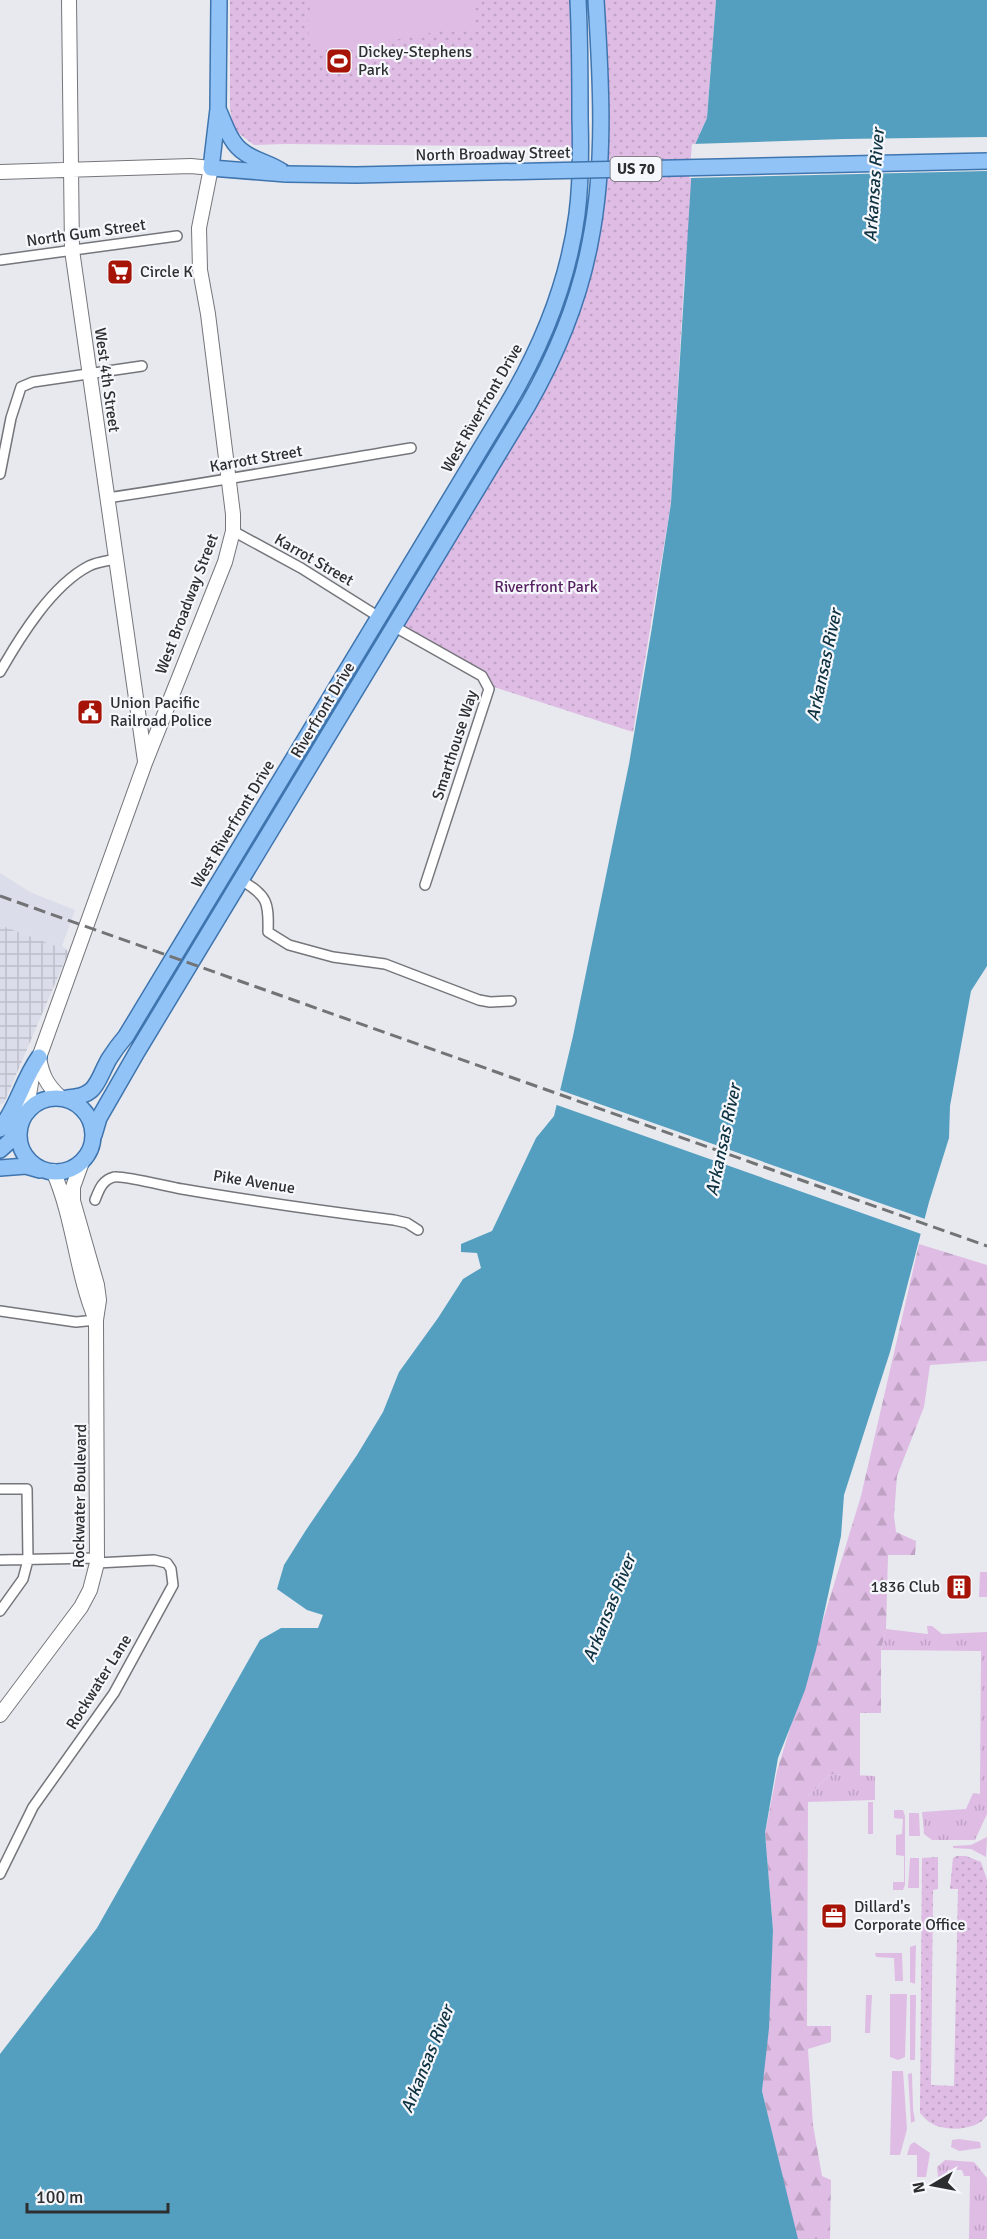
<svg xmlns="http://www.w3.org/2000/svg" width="987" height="2239" font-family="Signika,sans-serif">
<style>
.built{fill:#dbdeea}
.industrial{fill:url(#industrial-grid)}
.grass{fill:url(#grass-tufts)}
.forest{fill:url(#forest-firs)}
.park{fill:url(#park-dots)}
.garden{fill:#debce4}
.water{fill:#549fc0}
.pier{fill:#e8e9ee}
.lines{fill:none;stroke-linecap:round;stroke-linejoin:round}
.street-casing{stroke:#75767b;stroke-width:12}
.secondary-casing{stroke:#75767b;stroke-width:16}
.primary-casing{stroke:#3f75ae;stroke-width:18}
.street{stroke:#fff;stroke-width:9}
.secondary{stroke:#fff;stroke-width:14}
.primary{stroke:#92c3f7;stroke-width:15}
.rail{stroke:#727375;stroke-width:3;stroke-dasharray:12 6;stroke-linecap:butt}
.primary-bridge-casing{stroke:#3f75ae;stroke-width:18;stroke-linecap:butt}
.primary-bridge{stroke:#92c3f7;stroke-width:15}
.labels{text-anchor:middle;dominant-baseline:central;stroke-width:4.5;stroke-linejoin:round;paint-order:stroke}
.shield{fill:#f5f7fc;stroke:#696a6c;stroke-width:1.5}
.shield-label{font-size:15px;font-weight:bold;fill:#2d2e2f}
.poi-label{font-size:16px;fill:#2d2e2f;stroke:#f5f7fc;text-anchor:start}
.street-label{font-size:16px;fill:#2d2e2f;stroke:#f5f7fc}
.park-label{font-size:16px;fill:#551f5f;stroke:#f5f7fc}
.water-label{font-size:18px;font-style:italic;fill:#103342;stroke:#f5f7fc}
</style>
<defs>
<pattern id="industrial-grid" width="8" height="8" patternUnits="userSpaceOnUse" patternTransform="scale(1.5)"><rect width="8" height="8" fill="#dbdeea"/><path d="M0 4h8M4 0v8" fill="none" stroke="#bcbfc9"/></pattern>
<pattern id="grass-tufts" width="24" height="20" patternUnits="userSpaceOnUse" patternTransform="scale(1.5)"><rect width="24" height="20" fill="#debce4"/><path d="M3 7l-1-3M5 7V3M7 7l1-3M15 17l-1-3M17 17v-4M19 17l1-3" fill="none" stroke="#bfa2c4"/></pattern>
<pattern id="forest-firs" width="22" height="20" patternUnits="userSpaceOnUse" patternTransform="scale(1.5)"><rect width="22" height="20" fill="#debce4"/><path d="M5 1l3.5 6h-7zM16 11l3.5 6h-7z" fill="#bfa2c4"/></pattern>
<pattern id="park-dots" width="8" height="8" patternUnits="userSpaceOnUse" patternTransform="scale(1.5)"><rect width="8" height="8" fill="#debce4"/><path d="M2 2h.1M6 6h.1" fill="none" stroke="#bfa2c4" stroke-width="1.8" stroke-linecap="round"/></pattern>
</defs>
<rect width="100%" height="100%" fill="#e8e9ee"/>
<!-- built -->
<path class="built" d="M0,873l30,19 45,18 -13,36 7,5 -69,-26z"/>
<!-- industrial -->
<path class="industrial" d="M0,925l69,26 -65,152 -4,1z"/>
<!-- grass -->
<path class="grass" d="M927,1626h5l10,8 45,-2v182l-12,26h-43l-8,-6 -2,-22 44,-3 7,-16 7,1 1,-143 -100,-1 5,-21 42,5z
M830,1774l45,2v24l-67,2v-6z
M945,2160l29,2 13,16v61h-18l1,-63h-6l-2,-6h-14l-2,6 -8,1 -1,-10z"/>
<!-- forest -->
<path class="forest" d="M919,1244l68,21v96l-57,4 -6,42 -27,69 -3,40 2,16 20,9 -1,14h-27l-2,74 -5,21v63h-21v63l-30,-2 -22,22 -1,230h24v16l-23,7 5,76 9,51 9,4 -1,59h-33l-35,-148 11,-161 -8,-96 12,-63 84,-275z"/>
<!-- park -->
<path class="park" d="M230,0h342l5,147 -291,-3 -32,1 -21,-16 -3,-22z
M596,0h120l-9,118 -14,31 -3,87 -6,46 -13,221 -38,229 -145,-47 -93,-58 133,-222 48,-106 21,-108z
M957,1856h9l15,6 6,18v235c-9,16 -42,17 -56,8 -4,-2 -8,-7 -11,-10l2,-255 16,-1v32l-5,1 -2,195 23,1 4,-197h-8l3,-31z"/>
<!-- garden -->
<path class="garden" d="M311,0h164l-1,30h-28l-109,21c-36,-2 -30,-24 -26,-51z
M980,1572h7v25h-8z
M868,1802h5v32h-5z
M894,1810h9l2,6v69l-2,5h-10v-8h11v-26l-8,-1v-20l6,-1 1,-15 -9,-1z
M909,1813h10l1,23h-11z
M987,1837l-1,20 -15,-8 -18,-1v-2l18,-1z
M910,1858h9v30h-11z
M916,1945l-1,39 -5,-2v-35z
M875,1953h27l1,28h-8l-1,-23 -18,-1z
M890,1994h17l-2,63 -7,3 -8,-3z
M866,1995h6l-2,38h-5z
M910,1995h6l-1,65h-5z
M892,2071h11l4,58 -7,26h-10z
M912,2073l1,36 2,12 -4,2 -3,-49z
M959,2139l21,3 1,6 -22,3 -8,-4 1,-7z
M914,2142l16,11 -4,24h-9v-22h-10l3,-10z"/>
<!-- water -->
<path class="water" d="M716,0h271v966l-16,25 -21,115 -1,32 -20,64 -39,150 -46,143 -3,41 -25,114 -11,40 -27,68 -13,75 8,97 -4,98 -7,63 36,148h-798v-185l97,-126 163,-288 21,-12h37l5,-13 -16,-5 -30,-21 7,-24 22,-35 51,-75 26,-43 16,-40 39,-54 25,-39 18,-11 -4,-15 -16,-1v-8l31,-13 44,-93 18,-22 19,-80 56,-272 23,-137 19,-124 22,-354 14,-31z"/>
<!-- pier -->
<path class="pier" d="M987,137v34l-298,7 3,-34 152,-5z
M557,1089l371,131 -4,15 -370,-131z"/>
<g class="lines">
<defs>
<path id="street" d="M0,260l177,-24
M0,474l11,-56 10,-31 12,-5 109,-16
M107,498c102,-15 202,-33 304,-50
M233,531l68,37 78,49
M395,627l87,49 7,13 -64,196
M0,672c20,-35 52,-87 89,-106 8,-4 18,-5 27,-7
M241,880c26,16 28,21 27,52l21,13 44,12 52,7 94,36 11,2 21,-1
M95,1200c4,-10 7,-20 19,-23 9,-2 55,10 68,12 70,12 141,22 212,31l13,3 11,7
M0,1311l76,11 20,-2
M0,1489h27l1,71 -5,19 -23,32
M0,1560l97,-2
M0,1874l33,-67 81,-114 59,-108 -2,-16 -4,-6 -13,-3 -57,3"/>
<path id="secondary" d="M69,0l3,250 73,511
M0,172l191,-6 20,2 -12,60 1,42 8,44 25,200v17l-8,31 -80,201 -113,314 -6,36
M39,1058c3,17 8,27 21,39
M53,1171c21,47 23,102 43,149
M0,1715l81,-108 9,-17 7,-27 -1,-243 3,-20 -2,-15 -24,-84v-14l9,-25"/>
<path id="primary" d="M219,0l-1,109 -7,59 75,6
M218,109c7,15 12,35 27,44 11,8 25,10 38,19
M19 1135a37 37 0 1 1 74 0a37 37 0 1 1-74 0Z
M67,1098c31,-2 29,-16 42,-39 5,-8 11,-16 17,-23l381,-631c35,-59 61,-122 70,-191 4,-32 4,-64 3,-96 0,-39 0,-78 -2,-118
M0,1129c18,-23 22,-48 39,-72
M94,1135l5,-17 38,-66 391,-647c29,-51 51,-104 62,-162 16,-79 11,-163 6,-243
M0,1150l10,-9 10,-17
M0,1168l26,-2 14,4"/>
</defs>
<!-- street casing -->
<use href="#street" class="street-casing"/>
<!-- secondary casing -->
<use href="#secondary" class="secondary-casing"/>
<!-- primary casing -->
<use href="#primary" class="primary-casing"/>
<!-- street -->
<use href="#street" class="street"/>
<!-- secondary -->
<use href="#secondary" class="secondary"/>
<!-- primary -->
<use href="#primary" class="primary"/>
<!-- rail -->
<path class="rail" d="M0,896l987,350"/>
<defs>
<path id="primary-bridge" d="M286,174l70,1 631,-14"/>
</defs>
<!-- primary-bridge casing -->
<use href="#primary-bridge" class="primary-bridge-casing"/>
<!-- primary-bridge -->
<use href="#primary-bridge" class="primary-bridge"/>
</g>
<!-- icons -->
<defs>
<symbol id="stadium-square" viewBox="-11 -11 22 22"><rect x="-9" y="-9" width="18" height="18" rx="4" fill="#a61307" stroke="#f5f7fc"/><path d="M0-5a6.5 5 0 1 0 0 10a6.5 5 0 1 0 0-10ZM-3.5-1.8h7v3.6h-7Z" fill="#fff"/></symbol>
<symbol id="supermarket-square" viewBox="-11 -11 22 22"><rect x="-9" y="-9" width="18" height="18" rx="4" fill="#a61307" stroke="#f5f7fc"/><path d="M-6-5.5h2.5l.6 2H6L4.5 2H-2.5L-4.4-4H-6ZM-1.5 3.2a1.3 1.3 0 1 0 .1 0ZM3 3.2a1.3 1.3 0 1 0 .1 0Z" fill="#fff"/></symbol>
<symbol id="civic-square" viewBox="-11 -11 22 22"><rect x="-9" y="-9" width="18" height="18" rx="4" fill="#a61307" stroke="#f5f7fc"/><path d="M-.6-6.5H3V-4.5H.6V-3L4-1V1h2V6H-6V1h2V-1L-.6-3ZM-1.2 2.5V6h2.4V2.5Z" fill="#fff"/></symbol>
<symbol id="building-square" viewBox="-11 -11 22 22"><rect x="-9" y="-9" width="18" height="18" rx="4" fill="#a61307" stroke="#f5f7fc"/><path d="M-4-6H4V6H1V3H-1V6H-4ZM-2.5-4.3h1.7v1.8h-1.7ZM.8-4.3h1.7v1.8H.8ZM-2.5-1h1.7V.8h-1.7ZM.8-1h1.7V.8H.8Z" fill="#fff"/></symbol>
<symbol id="office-square" viewBox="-11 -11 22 22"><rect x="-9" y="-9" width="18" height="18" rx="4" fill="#a61307" stroke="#f5f7fc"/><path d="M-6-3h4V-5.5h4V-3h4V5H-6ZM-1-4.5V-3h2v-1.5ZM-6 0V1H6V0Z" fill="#fff"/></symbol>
</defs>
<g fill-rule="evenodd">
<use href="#stadium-square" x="324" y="46" width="30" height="30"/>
<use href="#supermarket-square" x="105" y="257" width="30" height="30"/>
<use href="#civic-square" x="75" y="697" width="30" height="30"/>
<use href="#building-square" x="944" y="1572" width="30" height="30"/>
<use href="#office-square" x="819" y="1901" width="30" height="30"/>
</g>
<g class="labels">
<!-- shield labels -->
<rect class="shield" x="610.5" y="157" width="51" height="24" rx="4.5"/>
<g class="shield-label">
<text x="636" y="169">US 70</text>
</g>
<!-- poi labels -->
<g class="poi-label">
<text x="358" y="52">Dickey-Stephens<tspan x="358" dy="18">Park</tspan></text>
<text x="140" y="272">Circle K</text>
<text x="110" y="703">Union Pacific<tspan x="110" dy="18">Railroad Police</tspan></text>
<text x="940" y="1587" text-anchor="end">1836 Club</text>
<text x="854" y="1907">Dillard's<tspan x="854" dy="18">Corporate Office</tspan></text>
</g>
<!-- street labels -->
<g class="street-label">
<text transform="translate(493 154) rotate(-1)">North Broadway Street</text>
<text transform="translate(86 233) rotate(-8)">North Gum Street</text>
<text transform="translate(107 380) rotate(82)">West 4th Street</text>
<text transform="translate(482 408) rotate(-60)">West Riverfront Drive</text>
<text transform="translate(256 459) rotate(-10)">Karrott Street</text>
<text transform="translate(314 560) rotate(30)">Karrot Street</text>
<text transform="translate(187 604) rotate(-69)">West Broadway Street</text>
<text transform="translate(323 710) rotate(-59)">Riverfront Drive</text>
<text transform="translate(455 745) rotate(-72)">Smarthouse Way</text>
<text transform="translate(233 824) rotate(-59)">West Riverfront Drive</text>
<text transform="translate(254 1182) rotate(9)">Pike Avenue</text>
<text transform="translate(80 1496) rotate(-89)">Rockwater Boulevard</text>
<text transform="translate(99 1682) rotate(-58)">Rockwater Lane</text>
</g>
<!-- park labels -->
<g class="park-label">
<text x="546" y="587">Riverfront Park</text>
</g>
<!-- water labels -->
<g class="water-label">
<text transform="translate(874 185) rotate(-86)">Arkansas River</text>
<text transform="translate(824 665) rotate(-78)">Arkansas River</text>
<text transform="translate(723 1140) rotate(-78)">Arkansas River</text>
<text transform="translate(609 1608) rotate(-68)">Arkansas River</text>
<text transform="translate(427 2059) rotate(-68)">Arkansas River</text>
</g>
</g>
<!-- north arrow -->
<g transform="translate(933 2185) rotate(260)" stroke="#f5f7fc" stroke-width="4.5" paint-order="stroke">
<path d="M0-4.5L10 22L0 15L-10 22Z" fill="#2d2e2f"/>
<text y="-9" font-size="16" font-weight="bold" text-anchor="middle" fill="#2d2e2f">N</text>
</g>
<!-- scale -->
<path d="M27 2203v9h141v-9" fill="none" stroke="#2d2e2f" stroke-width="3"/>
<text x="36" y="2203" font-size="18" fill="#2d2e2f" stroke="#f5f7fc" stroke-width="4.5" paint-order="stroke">100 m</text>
</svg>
